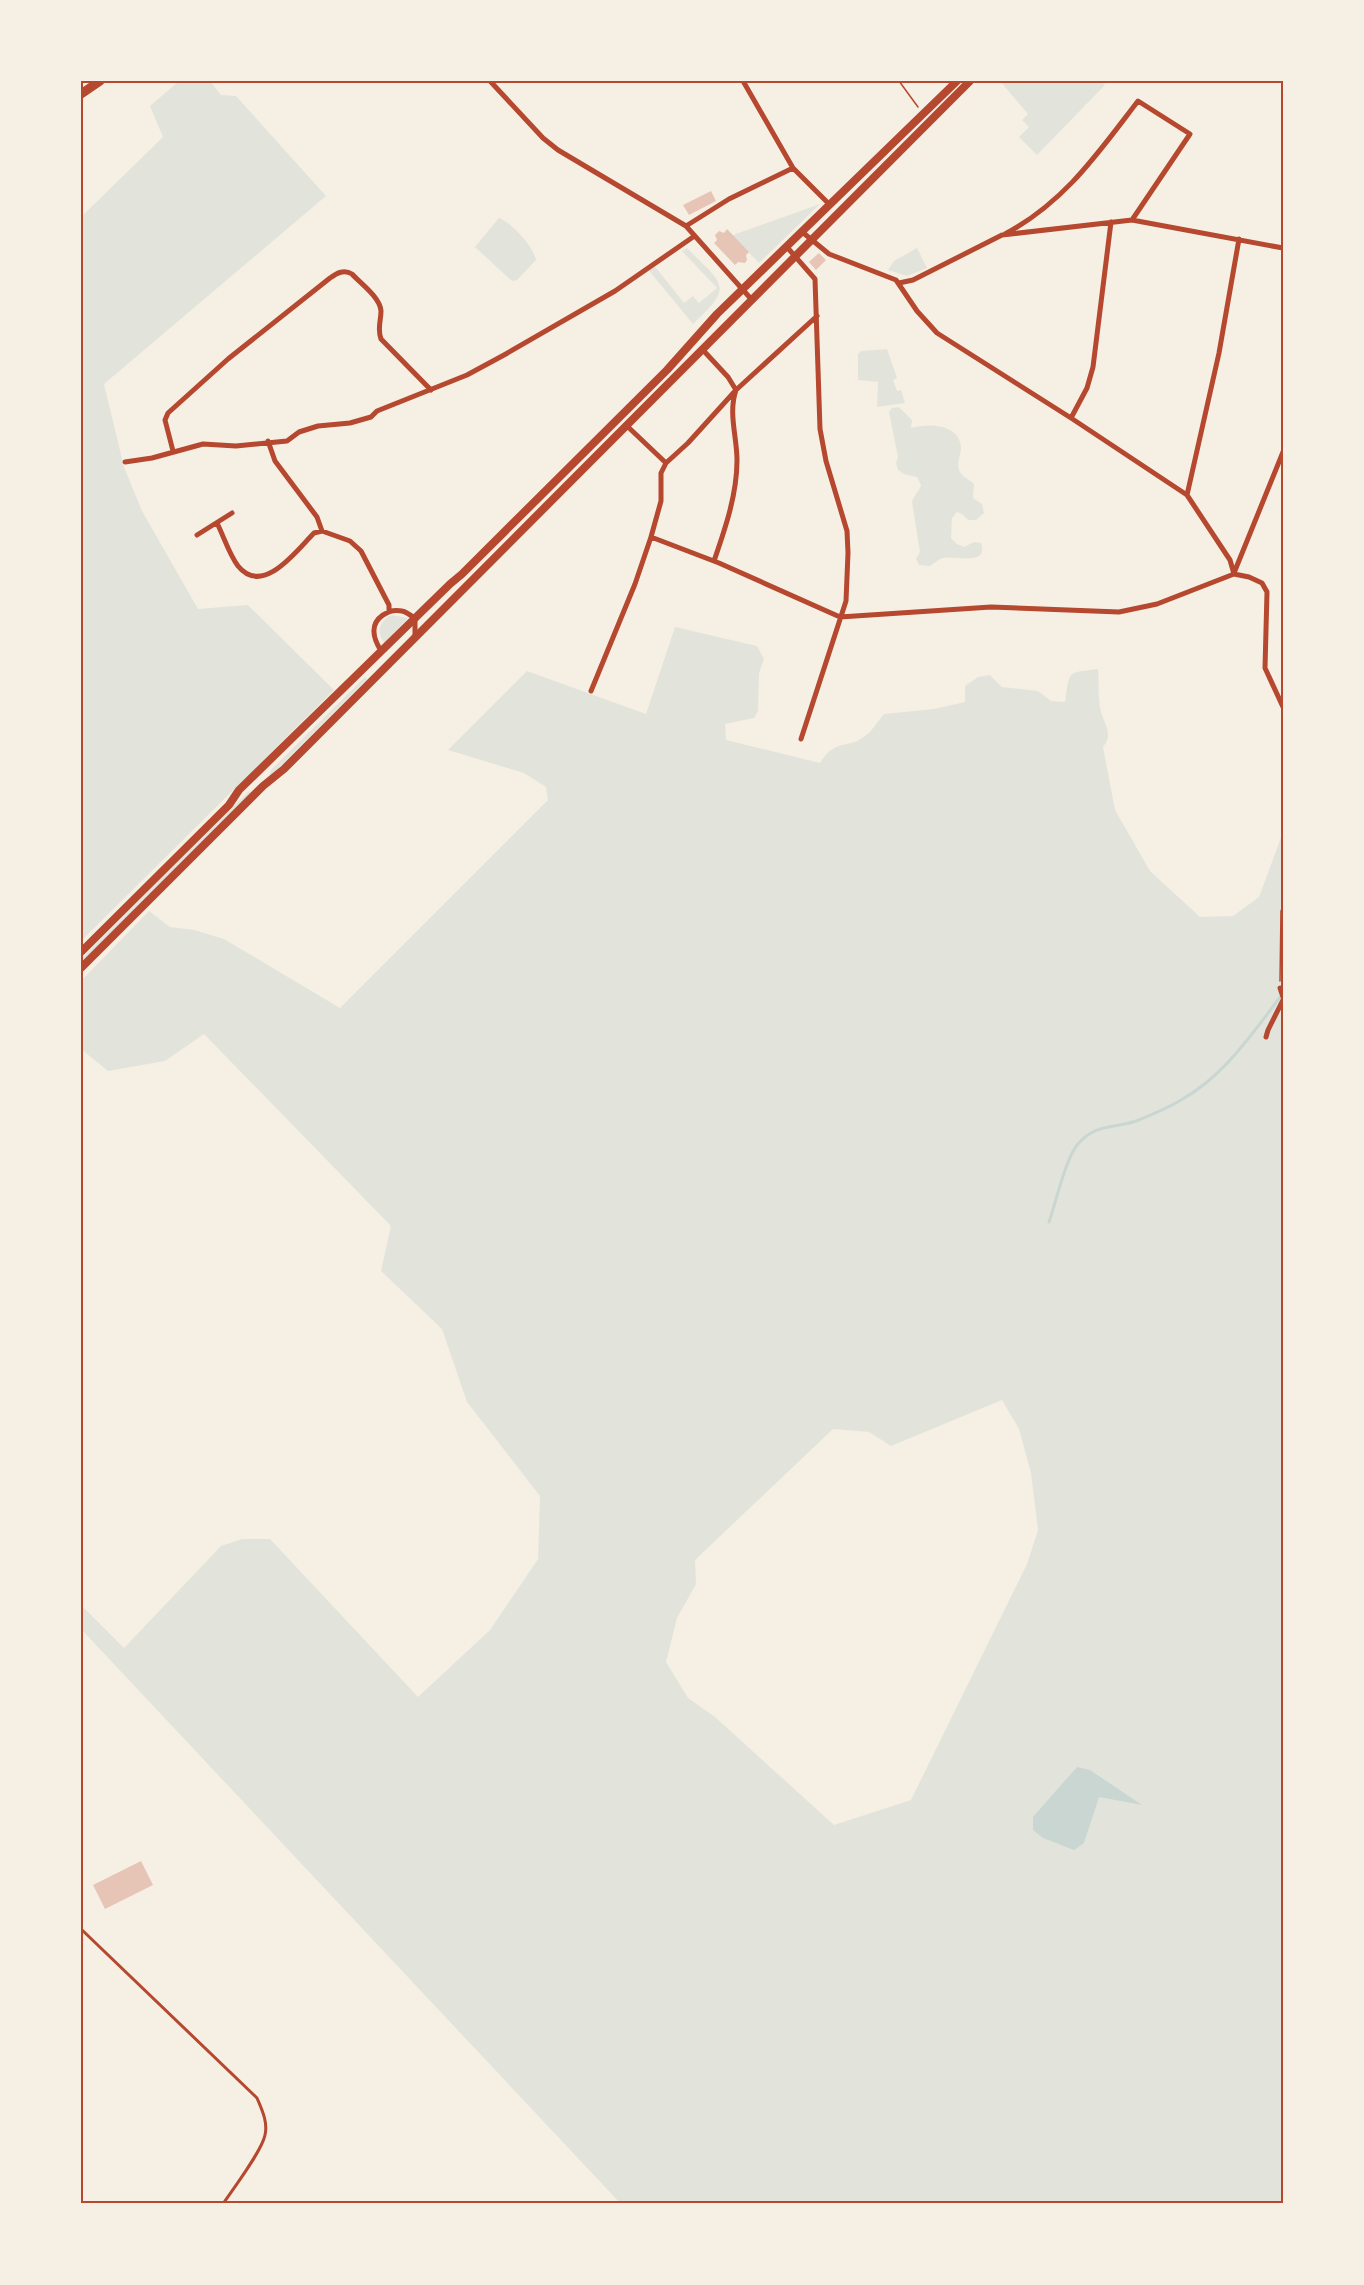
<svg xmlns="http://www.w3.org/2000/svg" width="1364" height="2285" font-family="Lora,serif">
<style>
.green{fill:#e2e4dc;fill-rule:evenodd}
.water{fill:#c9d6d2}
.lines{fill:none;stroke-linecap:round;stroke-linejoin:round}
.stream{stroke:#c9d6d2;stroke-width:3}
.building{fill:#e6c5b7}
.path{stroke:#b5482f;stroke-width:1.5}
.service{stroke:#b5482f;stroke-width:3}
.minor{stroke:#b5482f;stroke-width:5}
.primary{stroke:#b5482f;stroke-width:8}
.motorway{stroke:#b5482f;stroke-width:9}
.neatline{fill:none;stroke:#b5482f;stroke-width:2}
</style>
<rect width="100%" height="100%" fill="#f6efe4"/>
<!-- green -->
<path class="green" d="M179,81h31l11,14 15,1 90,100 -222,188 20,83 18,44 56,98 50,-4 86,85 -253,251v-724l82,-80 -13,-31z
M1000,81h101l4,4 -68,70 -18,-18 10,-10 -7,-7 6,-6z
M820,204l-61,59 -27,-28h1z
M499,218c13,5 34,28 37,42l-19,20 -5,1 -37,-34z
M687,248c36,37 48,37 6,76l-46,-56 6,-4 31,39 9,-7 6,7 18,-15 -35,-37z
M917,248l10,20 -20,8 -19,-6 6,-9z
M887,349l10,29 -4,2 4,11 4,-1 4,13 -28,4 1,-25 -20,-2v-26l3,-3z
M899,407l13,13 -1,8c16,-5 50,-5 50,21 -1,9 -5,14 -1,23 3,5 10,8 14,12l-1,14 9,6 2,9 -8,7h-8l-6,-6 -5,-2 -5,6 -1,20 6,6 7,3 10,-5 7,1c8,24 -27,12 -38,15 -5,1 -9,6 -13,8l-11,-1 -3,-6 4,-7 -8,-50c2,-7 7,-10 9,-17l-4,-8 -13,-3 -6,-4 -2,-7 2,-6 -9,-45 3,-4z
M391,615l17,3 -24,25c-8,-11 -5,-21 7,-28z
M675,627l82,19 7,13 -5,14 -1,38 -4,7 -29,6 1,16 94,23c16,-26 28,-13 45,-27 7,-5 13,-15 19,-22l50,-5 31,-7v-16l13,-9 12,-2 12,12 36,4 13,10 14,1c5,-32 1,-29 33,-33 1,12 0,26 2,38 2,15 15,26 3,40l12,63 35,61 50,46 33,-1 26,-19 24,-65v1372h-662l-540,-575v-24l43,43 97,-102 21,-7h28l148,158 72,-67 48,-71 2,-63 -73,-94 -25,-73 -61,-58 10,-45 -187,-192 -39,27 -57,10 -27,-22v-68l68,-70 21,16 24,3 30,9 116,69 208,-208 -2,-13 -22,-14 -76,-23 79,-79 119,43zM1002,1400l17,29 12,44 7,57 -11,34 -116,236 -77,25 -119,-108 -27,-19 -22,-36 11,-44 19,-34 -1,-24 138,-131 36,3 22,14zM1076,1768l22,29 -14,46 -26,-52z
M365,677l2,2 -98,98 2,-7z
M249,791l3,3 -171,171v-6z"/>
<!-- water -->
<path class="water" d="M1077,1767l13,3 52,35 -43,-8 -15,46 -10,7 -31,-12 -10,-8v-13z"/>
<g class="lines">
<!-- stream -->
<path class="stream" d="M1035,81h2
M1049,1222c7,-20 16,-61 28,-77 19,-23 39,-16 62,-25 14,-6 29,-12 42,-20 43,-24 70,-65 100,-104"/>
</g>
<!-- building -->
<path class="building" d="M711,191l5,10 -27,14 -6,-10z
M727,229l22,23 -3,3 1,5 -2,3 -7,-1 -3,3 -21,-22 3,-3 -2,-5 4,-4 5,2z
M819,253l7,7 -10,10 -7,-8z
M141,1861l12,24 -48,24 -12,-24z"/>
<g class="lines">
<!-- path -->
<path class="path" d="M899,81l19,26
M1280,981l1,-70 2,-5"/>
<!-- service -->
<path class="service" d="M81,1929l176,169c5,12 11,24 8,37 -3,16 -32,54 -42,69"/>
<!-- minor -->
<path class="minor" d="M490,81l53,57 15,12 128,76 66,74
M743,81l50,87 37,37
M686,226l43,-27 64,-31
M801,231l28,23 67,26 21,31 20,22 134,85 116,77 43,65 4,14
M1005,234c60,-32 93,-81 133,-133l52,33 -58,86
M786,246l29,33 5,150 6,32 21,70 1,22 -2,48 -45,138
M899,283l14,-3 89,-45 130,-15 151,28
M702,349l26,28 8,13c-8,23 1,47 1,70 0,35 -12,69 -23,101
M1071,418l16,-30 6,-21 18,-145
M268,441l7,20 42,56 5,14 28,10 11,10 28,54v6
M173,451l-8,-31 3,-7 60,-54 102,-81c7,-5 14,-9 22,-4 8,9 28,23 29,37 0,10 -4,18 0,28l50,51
M125,462l27,-4 51,-14 33,2 51,-5 12,-9 19,-6 32,-3 21,-6 6,-6 90,-36 37,-20 111,-64 78,-54
M666,463l22,-20 48,-53 81,-74
M1187,495l32,-142 20,-114
M217,523c7,14 12,31 21,43 25,31 59,-16 76,-33l8,-2
M197,535l35,-22
M651,537l68,26 121,54 151,-10 128,5 38,-8 77,-30 15,3 13,6 5,9 -2,76 18,39
M1234,573l49,-121
M381,651c-3,-5 -7,-13 -7,-19 -1,-14 15,-24 28,-21 5,1 9,5 13,7v18
M591,691l44,-107 16,-47 10,-36v-28l5,-10 -40,-38
M1280,988l3,9
M1266,1037l2,-7 15,-30"/>
<!-- primary -->
<path class="primary" d="M81,952l148,-147 10,-15 211,-206 12,-10 205,-204 50,-56 240,-233
M81,968l182,-182 21,-17 686,-688"/>
<!-- motorway -->
<path class="motorway" d="M81,94l19,-13"/>
</g>
<!-- border -->
<rect width="1364" height="2285" fill="none" stroke="#f6efe4" stroke-width="165"/>
<rect x="82" y="82" width="1200" height="2120" class="neatline"/>
</svg>
